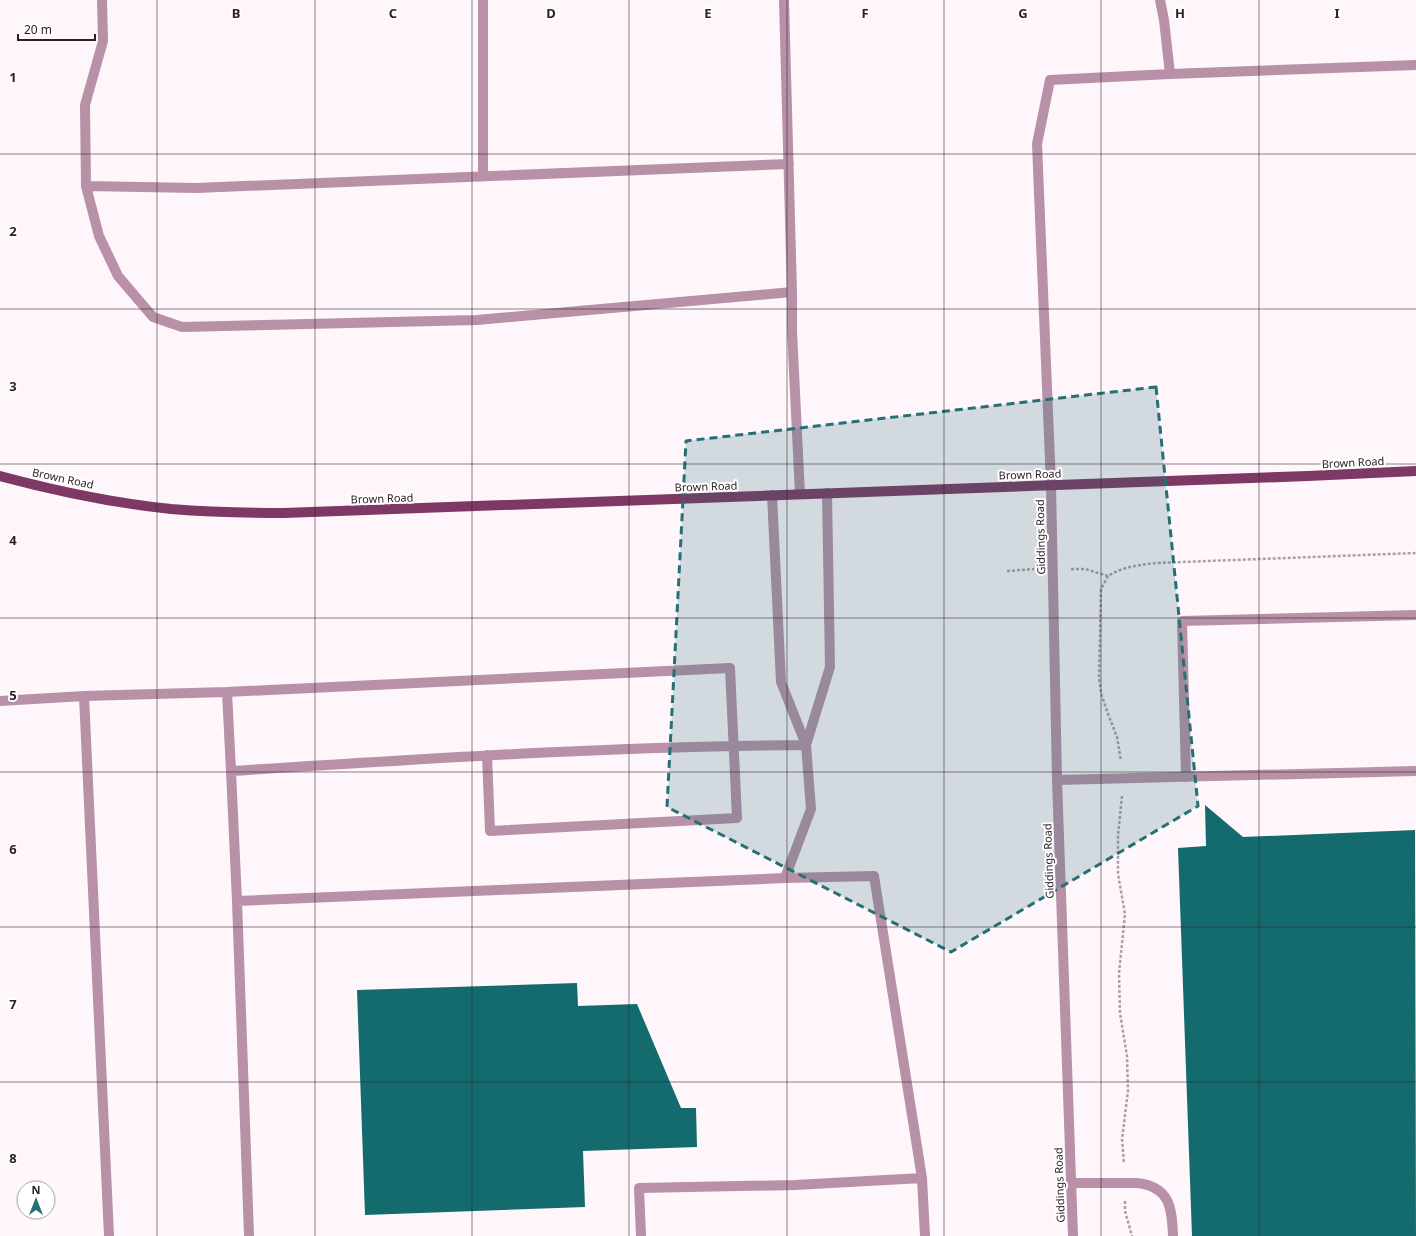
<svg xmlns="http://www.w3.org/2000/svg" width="1416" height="1236" font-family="'Noto Sans',sans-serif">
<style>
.building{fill:#146b6e}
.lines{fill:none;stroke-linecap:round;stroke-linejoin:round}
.path{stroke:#aaa0a6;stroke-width:2.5;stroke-dasharray:3 2;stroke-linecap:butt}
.minor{stroke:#b890a7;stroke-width:10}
.major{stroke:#7d3964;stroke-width:10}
.marked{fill:#257074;fill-opacity:0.2;stroke:#257074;stroke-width:3;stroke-dasharray:8 5;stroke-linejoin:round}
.grid{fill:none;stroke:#2e2028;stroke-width:1;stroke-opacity:0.55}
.labels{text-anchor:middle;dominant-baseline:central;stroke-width:4;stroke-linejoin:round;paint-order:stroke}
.street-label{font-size:11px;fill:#2e2028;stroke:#fff}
.grid-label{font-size:13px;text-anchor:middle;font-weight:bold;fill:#2e2028;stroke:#fff;stroke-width:4;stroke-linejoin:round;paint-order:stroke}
</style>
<rect width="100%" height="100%" fill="#fef6fa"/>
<!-- building -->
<path class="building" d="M1205,805l38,32 172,-7 1,406h-224l-14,-388 28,-2z
M577,983l1,23 59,-2 44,104h15l1,39 -114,4 2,56 -220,8 -8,-225z"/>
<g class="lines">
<!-- path -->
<path class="path" d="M1071,569h14l23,7c14,-9 31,-11 48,-13l260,-10
M1007,571l27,-2
M1108,576l-7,13 -2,89 2,15 7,21 9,23 4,24
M1122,796l-4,39v39l7,40 -6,59 1,40 7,43 1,35 -6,48 2,25
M1125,1201v10l7,25"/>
<!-- minor -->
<path class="minor" d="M102,0l1,41 -18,64 1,81 13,50 19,40 35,41 29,10 295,-7 315,-28
M483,0v176
M784,0l8,292v39l8,163
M1160,0l4,20 6,54 246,-9
M86,186l110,2 593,-24
M772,495l9,187 25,63
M227,692l4,79c191,-12 383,-25 575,-26l5,64 -26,69
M84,696l25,540
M0,701l84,-5 143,-4 503,-24 7,150 -247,13 -3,-76
M806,745l24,-78 -3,-174
M231,771l6,130 548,-23 89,-2 48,302 3,58
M1186,777l-4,-156 234,-6
M1057,780l359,-9
M237,901l12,335
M1071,1183h65c34,3 36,25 37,53
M641,1236l-2,-48 156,-3 127,-7
M1073,1236l-16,-456 -6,-295 -14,-341 13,-64 120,-6"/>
<!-- major -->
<path class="major" d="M0,476c56,15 113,27 171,33 38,3 75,4 113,4l1024,-37 108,-5"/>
</g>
<!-- marked area -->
<path class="marked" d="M1156,387l42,419 -247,146 -284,-145 19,-366z"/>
<!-- grid -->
<path class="grid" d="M157,0v1236M315,0v1236M472,0v1236M629,0v1236M787,0v1236M944,0v1236M1101,0v1236M1259,0v1236M0,154h1416M0,309h1416M0,464h1416M0,618h1416M0,772h1416M0,927h1416M0,1082h1416"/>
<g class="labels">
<!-- street labels -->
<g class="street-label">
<text transform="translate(1353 462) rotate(-3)">Brown Road</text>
<text transform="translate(1030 474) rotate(-2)">Brown Road</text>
<text transform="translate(63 478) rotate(12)">Brown Road</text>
<text transform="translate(706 486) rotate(-2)">Brown Road</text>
<text transform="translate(382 498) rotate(-2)">Brown Road</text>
<text transform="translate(1040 537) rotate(-91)">Giddings Road</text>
<text transform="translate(1048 861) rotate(-92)">Giddings Road</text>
<text transform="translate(1059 1185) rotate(-92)">Giddings Road</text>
</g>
</g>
<g class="grid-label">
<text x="236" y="18">B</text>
<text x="393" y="18">C</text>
<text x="551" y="18">D</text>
<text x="708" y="18">E</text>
<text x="865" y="18">F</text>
<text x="1023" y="18">G</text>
<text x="1180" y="18">H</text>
<text x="1337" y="18">I</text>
<text x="13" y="82">1</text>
<text x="13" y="236">2</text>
<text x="13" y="391">3</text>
<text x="13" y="545">4</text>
<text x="13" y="700">5</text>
<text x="13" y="854">6</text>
<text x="13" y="1009">7</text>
<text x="13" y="1163">8</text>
</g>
<!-- north arrow -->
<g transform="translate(36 1200)"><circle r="19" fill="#ffffff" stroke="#aba6a9"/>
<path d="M0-3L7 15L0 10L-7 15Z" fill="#257074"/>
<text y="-6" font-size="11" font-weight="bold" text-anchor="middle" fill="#2e2028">N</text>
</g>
<!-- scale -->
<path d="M18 34v6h77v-6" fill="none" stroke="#2e2028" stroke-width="2"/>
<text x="24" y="34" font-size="12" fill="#2e2028" stroke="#ffffff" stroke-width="3" paint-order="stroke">20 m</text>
</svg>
